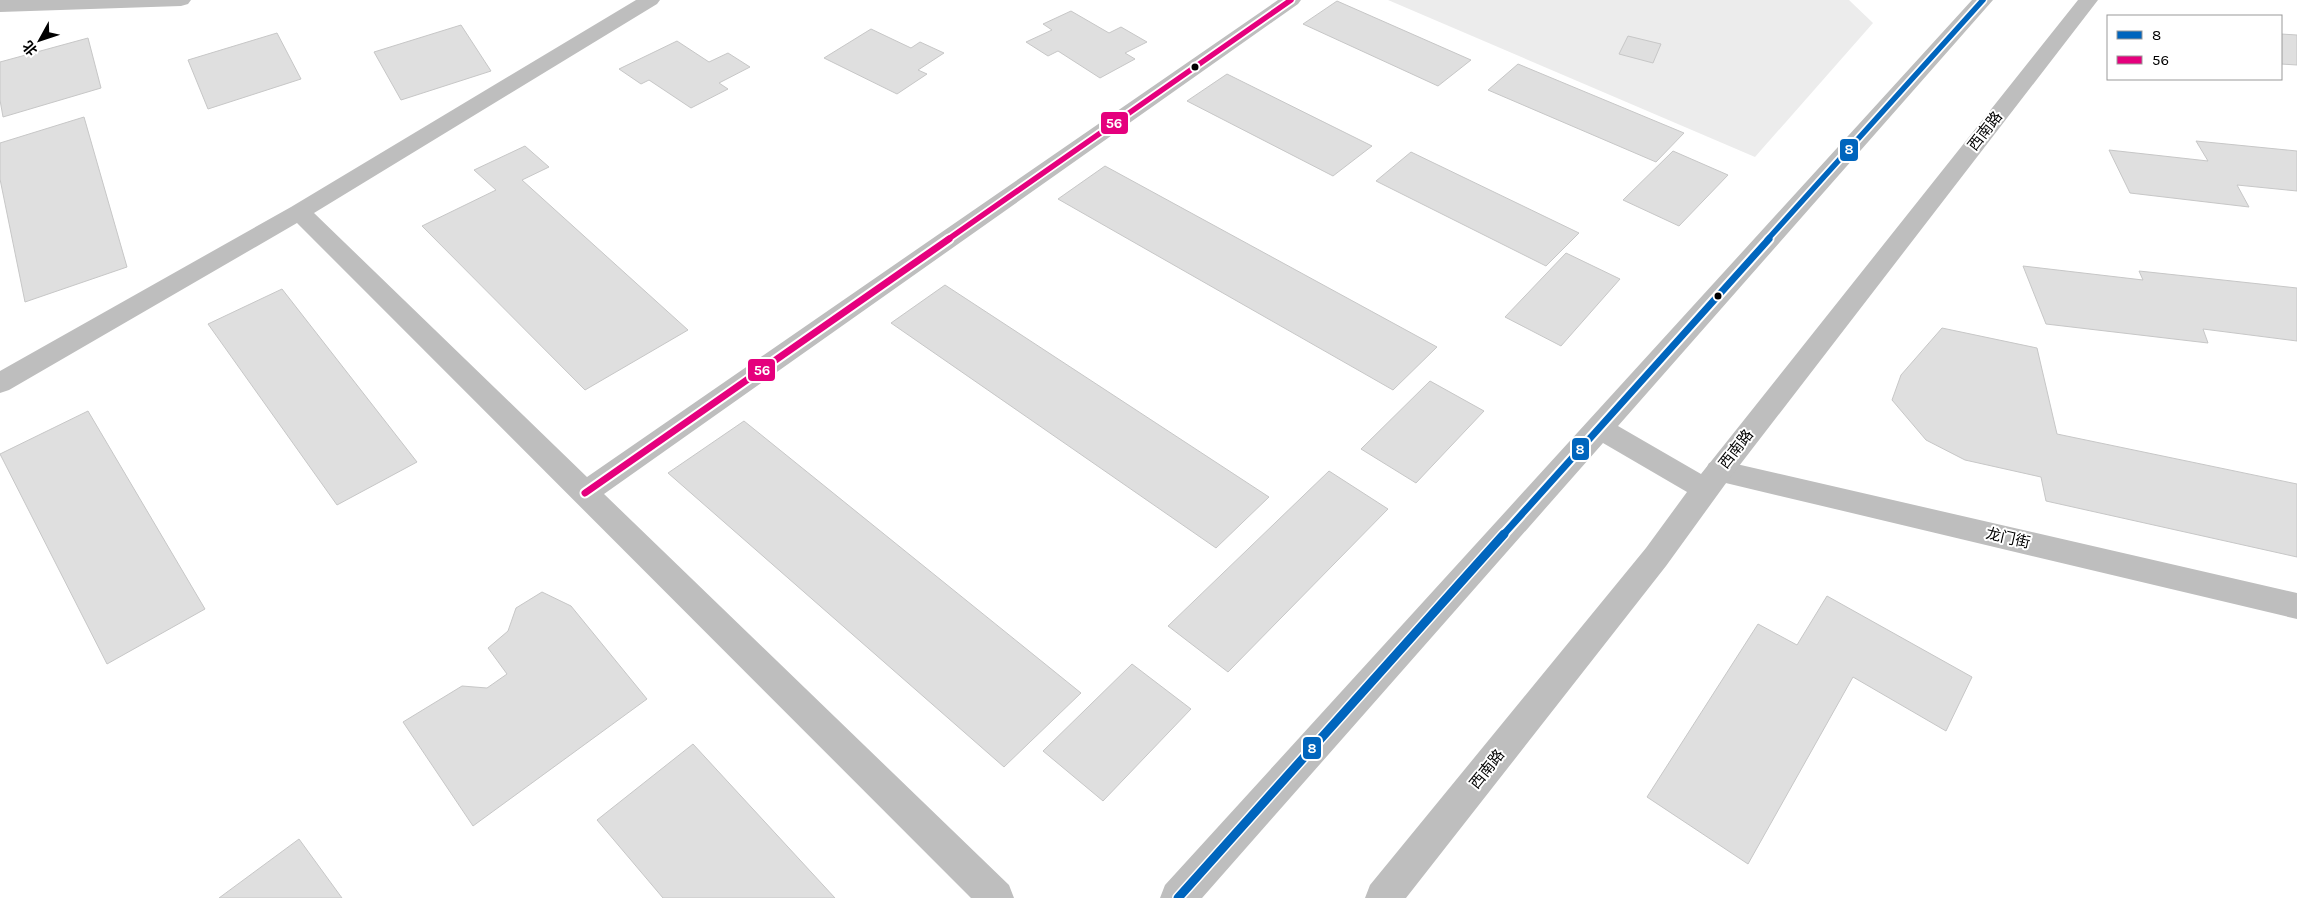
<svg xmlns="http://www.w3.org/2000/svg" width="2297" height="898" font-family="Karla,'Noto Sans SC',sans-serif">
<style>
.green{fill:#ececec}
.building{fill:#dfdfdf;stroke:#c7c7c7}
.lines{fill:none;stroke-linecap:round;stroke-linejoin:round}
.minor{fill:#bebebe;fill-rule:evenodd}
.major{fill:#bebebe;fill-rule:evenodd}
.bus-1-far2-casing{stroke:#fff;stroke-width:9}
.bus-1-far1-casing{stroke:#fff;stroke-width:11}
.bus-1-casing{stroke:#fff;stroke-width:12}
.bus-2-far1-casing{stroke:#fff;stroke-width:9}
.bus-2-casing{stroke:#fff;stroke-width:11}
.bus-1-far2{stroke:#0065bd;stroke-width:5.5}
.bus-1-far1{stroke:#0065bd;stroke-width:7}
.bus-1{stroke:#0065bd;stroke-width:9}
.bus-2-far1{stroke:#e5007d;stroke-width:5.5}
.bus-2{stroke:#e5007d;stroke-width:7}
.bus-dot{fill:#000;stroke:#fff;stroke-width:2}
.labels{text-anchor:middle;dominant-baseline:central;stroke-width:4;stroke-linejoin:round;paint-order:stroke}
.street-label{font-size:15px;fill:#000;stroke:#fff}
.line-badge{stroke:#fff;stroke-width:2}
.badge-label{font-size:14px;text-anchor:middle;font-weight:bold;fill:#fff}
</style>
<rect width="100%" height="100%" fill="#fff"/>
<!-- green -->
<path class="green" d="M1388,0h461l24,23 -118,134z"/>
<!-- building -->
<path class="building" d="M1337,1l134,59 -33,26 -135,-62z
M1071,11l38,22 12,-6 26,15 -22,11 10,6 -35,19 -42,-27 -10,5 -22,-14 26,-12 -9,-6z
M461,25l30,46 -90,29 -27,-48z
M871,29l40,19 9,-6 24,11 -26,17 9,4 -30,20 -73,-36z
M277,33l24,46 -93,30 -20,-49z
M2281,34l16,1v30l-16,-1z
M1628,36l33,8 -8,19 -34,-9z
M88,38l13,50 -98,29 -3,-17v-38z
M677,41l32,21 19,-9 22,14 -31,16 9,6 -37,19 -42,-28 -8,4 -22,-15z
M1518,64l166,69 -28,29 -168,-72z
M1227,74l145,72 -39,30 -146,-75z
M84,117l43,150 -102,35 -25,-123v-36z
M2196,141l101,10v40l-60,-6 12,22 -119,-14 -21,-43 99,11z
M525,146l24,21 -27,13 166,150 -103,60 -163,-164 74,-36 -22,-20z
M1673,151l55,24 -49,51 -56,-26z
M1411,152l168,81 -33,33 -170,-85z
M1105,166l332,181 -44,43 -335,-191z
M1566,253l54,26 -59,67 -56,-29z
M2023,266l120,14 -4,-9 158,17v53l-94,-12 5,14 -162,-19z
M945,285l324,212 -53,51 -325,-225z
M282,289l135,173 -80,43 -129,-181z
M1942,328l95,20 20,86 240,50v73l-251,-56 -5,-24 -76,-17 -39,-20 -34,-40 9,-25z
M1430,381l54,30 -68,72 -55,-34z
M88,411l117,198 -98,55 -107,-210z
M744,421l337,272 -77,74 -336,-294z
M1329,471l59,38 -160,163 -60,-46z
M542,592l29,14 76,93 -174,127 -70,-104 59,-36 25,2 20,-14 -19,-26 20,-17 8,-23z
M1827,596l145,81 -26,54 -93,-54 -105,187 -101,-67 111,-173 39,21z
M1132,664l59,45 -88,92 -60,-50z
M693,744l142,154h-172l-66,-78z
M299,839l43,59h-123z"/>
<g class="lines">
<!-- minor -->
<path class="minor" d="M0,0h191l-3,4 -7,2 -181,6z
M636,0h24l-3,4 -343,209 273,264 691,-477h23l-3,4 -694,490 405,391 5,13h-43l-674,-675 -288,167 -9,3v-22l291,-164z
M1719,460l578,133v26l-588,-140 -4,-8 4,-8z"/>
<!-- major -->
<path class="major" d="M1972,0h21l-375,426 83,48 377,-474h20l-369,479 -63,87 -260,332h-41l5,-13 276,-337 41,-56 -84,-49 -401,455h-42l5,-13z"/>
<defs>
<path id="bus-1-far2" d="M1767,240l216,-240"/>
<path id="bus-1-far1" d="M1503,535l266,-296"/>
<path id="bus-1" d="M1178,898l326,-364"/>
<path id="bus-2-far1" d="M947,240l344,-240"/>
<path id="bus-2" d="M585,493l364,-254"/>
</defs>
<!-- bus-1-far2 casing -->
<use href="#bus-1-far2" class="bus-1-far2-casing"/>
<!-- bus-1-far1 casing -->
<use href="#bus-1-far1" class="bus-1-far1-casing"/>
<!-- bus-1 casing -->
<use href="#bus-1" class="bus-1-casing"/>
<!-- bus-2-far1 casing -->
<use href="#bus-2-far1" class="bus-2-far1-casing"/>
<!-- bus-2 casing -->
<use href="#bus-2" class="bus-2-casing"/>
<!-- bus-1-far2 -->
<use href="#bus-1-far2" class="bus-1-far2"/>
<!-- bus-1-far1 -->
<use href="#bus-1-far1" class="bus-1-far1"/>
<!-- bus-1 -->
<use href="#bus-1" class="bus-1"/>
<!-- bus-2-far1 -->
<use href="#bus-2-far1" class="bus-2-far1"/>
<!-- bus-2 -->
<use href="#bus-2" class="bus-2"/>
</g>
<!-- markers -->
<g class="bus-dot">
<circle cx="1195" cy="67" r="4.5"/>
<circle cx="1718" cy="296" r="4.5"/>
</g>
<g class="labels">
<!-- street labels -->
<g class="street-label">
<text transform="translate(1985 131) rotate(-52)">西南路</text>
<text transform="translate(1736 449) rotate(-52)">西南路</text>
<text transform="translate(2008 538) rotate(13)">龙门街</text>
<text transform="translate(1487 769) rotate(-51)">西南路</text>
</g>
</g>
<g class="line-badge">
<rect x="1100" y="111" width="29" height="24" rx="5" fill="#e5007d"/>
<rect x="1839" y="138" width="20" height="24" rx="5" fill="#0065bd"/>
<rect x="747" y="358" width="29" height="24" rx="5" fill="#e5007d"/>
<rect x="1571" y="437" width="19" height="24" rx="5" fill="#0065bd"/>
<rect x="1302" y="736" width="20" height="24" rx="5" fill="#0065bd"/>
</g>
<g class="badge-label">
<text x="1114" y="128">56</text>
<text x="1849" y="154">8</text>
<text x="762" y="375">56</text>
<text x="1580" y="454">8</text>
<text x="1312" y="753">8</text>
</g>
<!-- legend -->
<rect x="2107" y="15" width="175" height="65" fill="#ffffff" stroke="#999999"/>
<rect x="2117" y="31" width="25" height="8" fill="#0065bd" stroke="#999999"/>
<text x="2152" y="40" font-size="15" fill="#000000">8</text>
<rect x="2117" y="56" width="25" height="8" fill="#e5007d" stroke="#999999"/>
<text x="2152" y="65" font-size="15" fill="#000000">56</text>
<!-- north arrow -->
<g transform="translate(40 40) rotate(230)" stroke="#ffffff" stroke-width="4" paint-order="stroke">
<path d="M0-4L9 19L0 12L-9 19Z" fill="#000000"/>
<text y="-8" font-size="14" font-weight="bold" text-anchor="middle" fill="#000000">北</text>
</g>
</svg>
